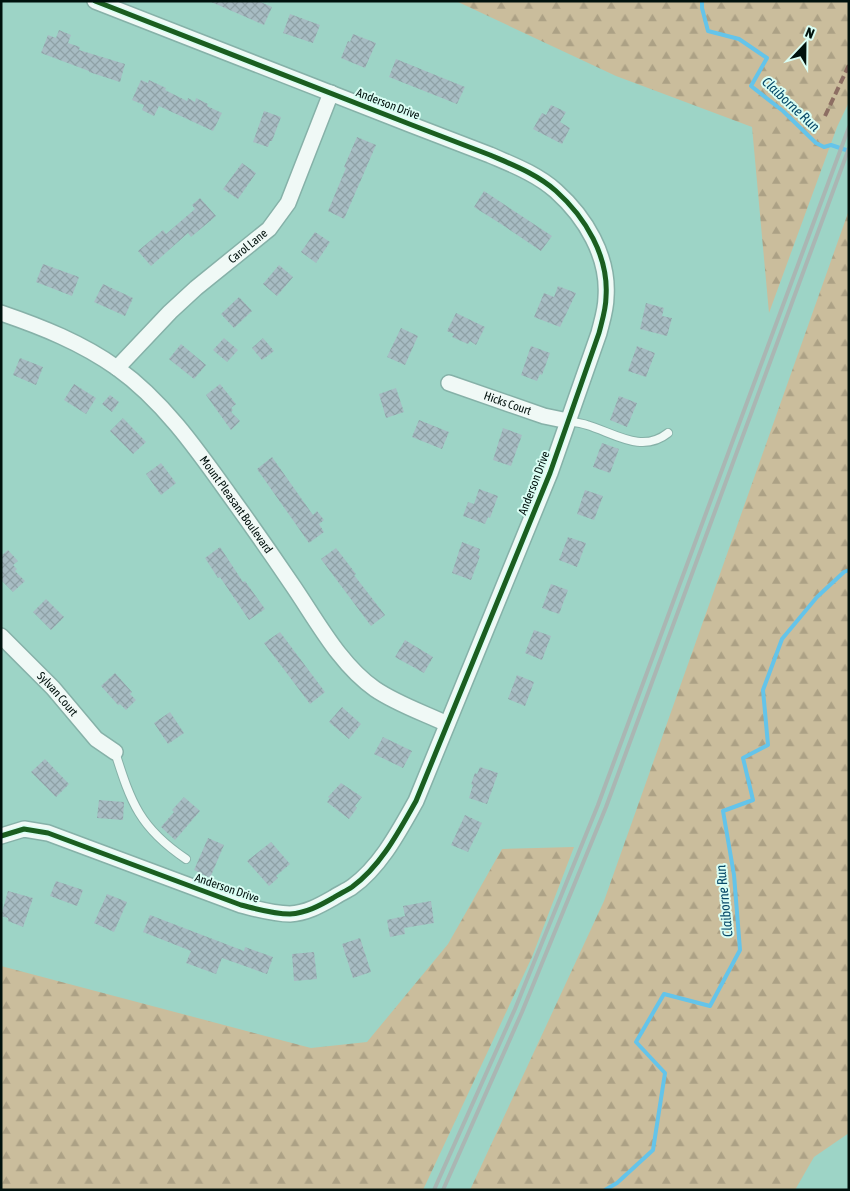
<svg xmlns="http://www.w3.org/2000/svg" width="850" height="1191" font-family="'Asap Condensed',sans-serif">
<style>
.forest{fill:url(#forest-firs)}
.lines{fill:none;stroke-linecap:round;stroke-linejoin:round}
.stream{stroke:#64c4ea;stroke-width:4}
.building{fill:url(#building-cross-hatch)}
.service-casing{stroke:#86b1a8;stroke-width:10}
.minor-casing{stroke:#86b1a8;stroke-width:18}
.service{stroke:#f0f9f6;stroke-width:8}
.minor{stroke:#f0f9f6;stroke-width:15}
.rail{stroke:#aab6b3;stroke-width:4}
.quiet{stroke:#8d6e63;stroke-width:4;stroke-dasharray:8 4;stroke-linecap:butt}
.cycleway-casing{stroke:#dafef4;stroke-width:8}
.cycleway{stroke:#1b5e20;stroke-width:5}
.labels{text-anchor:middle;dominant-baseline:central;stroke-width:4;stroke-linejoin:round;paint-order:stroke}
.street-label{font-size:12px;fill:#00110d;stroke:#dafef4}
.water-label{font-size:14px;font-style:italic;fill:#074968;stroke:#dafef4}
</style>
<defs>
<pattern id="forest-firs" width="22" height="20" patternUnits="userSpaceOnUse" patternTransform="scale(1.25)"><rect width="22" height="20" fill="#cabd9c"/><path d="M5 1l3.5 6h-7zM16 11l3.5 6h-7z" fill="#aca185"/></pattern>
<pattern id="building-cross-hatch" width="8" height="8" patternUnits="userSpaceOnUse" patternTransform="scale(1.25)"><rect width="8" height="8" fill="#a7bcc3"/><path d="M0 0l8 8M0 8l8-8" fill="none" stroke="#8ea1a6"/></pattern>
</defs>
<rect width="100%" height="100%" fill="#9dd4c6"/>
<!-- forest -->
<path class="forest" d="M456,1h393v101l-12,25 -68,186 -17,-186 -136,-51z
M849,210v923l-35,24 -19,33h-325l134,-289z
M574,847l-42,110 -109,233h-422v-224l310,82 56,-6 81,-98 54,-95z"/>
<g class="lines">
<!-- stream -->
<path class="stream" d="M702,1v7l6,23 31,8 28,19 -16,28 32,25 33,32 8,4 7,-2 18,6
M605,1190l12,-7 36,-33 12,-77 -29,-31 28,-48 46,12 30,-56 -6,-75 -11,-64 30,-11 -10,-42 25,-13 -5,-55 19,-51 35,-42 27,-25 5,-2"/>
</g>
<!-- building -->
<path class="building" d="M209,1h49l14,6 -8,18z
M290,14l30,11 -7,18 -30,-10z
M59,30l12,5 -3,8 12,4 -1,3 46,14 -5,18 -31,-10v-1l-48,-18 7,-18 8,3z
M353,34l23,9 -11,25 -24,-10 7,-17 2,1z
M396,59l69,28 -8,17 -68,-27z
M141,80l7,3 1,-3 17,8 -1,2 22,11 1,-3 7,4 1,-4 12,6 -1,2 15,7 -9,18 -54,-25 -5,10 -12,-6 2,-5 -12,-5z
M551,105l15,7 -6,10 10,6 -8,16 -29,-15 9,-16 4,2z
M264,111l17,6 -9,24h-2l-2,6 -15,-5z
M357,137l19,8 -32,74 -16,-8 18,-43 -2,-1z
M242,163l14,10 -18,26 -15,-10z
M484,191l68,45 -11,15 -40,-27 -27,-17z
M200,198l16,18 -25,21 -3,-4 -37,33 -13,-15 25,-21 3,4 29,-25 -3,-4z
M315,232l15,10 -14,21 -15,-11z
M43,264l36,13 -7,19 -36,-14z
M279,265l14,12 -16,19 -14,-12z
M103,284l30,14 -8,18 -31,-14z
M558,286l18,7 -16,34 -26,-10 10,-24 10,4z
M239,297l13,14 -18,17 -13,-14z
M646,303l18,5 -2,8 10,2 -5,18 -27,-7z
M456,313l29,14 -9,18 -6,-4 -2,3 -16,-7 2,-3 -7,-3z
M401,328l17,8 -13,29 -18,-8z
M224,338l14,12 -11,12 -14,-12z
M263,338l11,13 -12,9 -10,-12z
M181,344l25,21 -12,14 -25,-20z
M531,346l19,7 -8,22 -2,-1 -3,7 -16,-6z
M637,346l18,7 -9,24 -18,-6z
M20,358l23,9 -7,18 -23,-10z
M74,384l22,14 -10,16 -22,-14z
M220,384l16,20 -5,4 2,2 -2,2 9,9 -9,9 -25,-35z
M396,388l8,24 -18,6 -7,-24z
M110,395l9,7 -7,10 -10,-8z
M619,396l18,7 -10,24 -17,-7z
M123,418l23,24 -13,12 -23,-23z
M419,420l30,12 -7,17 -30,-12z
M503,428l19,7 -11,31 -18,-6z
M602,443l17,6 -9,24 -17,-6z
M272,457l41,58 4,-4 7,9 -5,4 5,8 -15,11 -52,-74z
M161,463l15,20 -15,12 -15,-21z
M479,489l19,7 -8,22 -2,-1 -3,7 -22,-8 5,-14 6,2z
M585,490l18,6 -9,24 -17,-6z
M568,537l18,6 -9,24 -18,-7z
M462,542l18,7 -2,6 2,1 -9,24 -19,-7z
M220,547l23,35 2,-1 20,28 -16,11 -29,-43 -2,1 -13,-20z
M336,548l20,26 -2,1 31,40 -14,11 -50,-67z
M8,550l10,11 -5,4 4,4 -2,2 10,10 -12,11 -12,-12v-24z
M551,584l17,6 -9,24 -17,-6z
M46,599l18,18 -13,13 -18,-18z
M534,630l17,6 -9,24 -17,-7z
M280,632l45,60 -15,12 -46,-61z
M405,640l28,17 -9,16 -29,-16z
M115,673l17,19 -2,2 6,6 -10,10 -6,-6 -2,1 -17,-19z
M517,675l17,7 -9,24 -17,-7z
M342,707l19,17 -12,15 -20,-17z
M170,712l14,21 -16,11 -14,-21z
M383,737l29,14 -9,17 -29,-14z
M45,759l24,25 -13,13 -25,-25z
M480,767l18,6 -11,31 -18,-6 4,-13 -2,-1 4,-11 2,1z
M341,783l21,14 -7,9 2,2 -8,11 -22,-17 3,-4 -2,-1z
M184,797l16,14 -25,29 -14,-13 13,-15 -2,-2z
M99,800l25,2 -1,18 -26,-2z
M465,815l17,8 -14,29 -17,-7z
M208,838l16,7 -14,33 -16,-8z
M271,842l19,22 -14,12 2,2 -9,8 -22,-25z
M56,881l27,9 -6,16 -27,-10z
M8,891l25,7 -10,29 -15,-6v-3l-7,-2z
M107,894l20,8 -13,30 -20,-9z
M431,901l3,22 -30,5 1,6 -15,3 -3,-17 18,-4 -2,-10z
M150,915l94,36 1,-4 28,10 -6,17 -45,-16 -6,16 -30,-11 5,-12 -48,-19z
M360,938l11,34 -18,6 -11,-34z
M314,952l3,27 -23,2 -2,-27z"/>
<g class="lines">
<defs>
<path id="service" d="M568,421c6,1 13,2 19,4 27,8 55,29 81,8
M115,752c16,51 25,76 71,107"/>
<g id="minor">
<path id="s1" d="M1,313c41,14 81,30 116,55 45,32 79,80 111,125 21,29 42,59 63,90 25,36 48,81 84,106 22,15 49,24 72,35"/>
<path id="s2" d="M117,368l53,-56 26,-24 73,-59 19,-26 43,-110"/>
<path id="s3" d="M449,383l95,33 24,5"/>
<path id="s4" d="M1,636l52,52 43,51 19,13"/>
<path d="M1,836l23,-7 24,4 193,72c16,4 32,9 49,9 16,-1 29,-8 43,-16 6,-4 13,-7 19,-11 29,-21 47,-56 64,-86l134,-328 49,-140c3,-12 7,-24 7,-36 3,-41 -21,-80 -50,-106 -19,-17 -43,-26 -66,-36 -26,-10 -52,-20 -78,-30 -105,-42 -211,-83 -317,-124"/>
</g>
</defs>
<!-- service casing -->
<use href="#service" class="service-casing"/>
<!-- minor casing -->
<use href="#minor" class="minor-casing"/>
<!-- service -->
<use href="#service" class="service"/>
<!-- minor -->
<use href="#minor" class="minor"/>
<!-- rail -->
<path class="rail" d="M434,1190l81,-181 83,-204 251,-678
M443,1190l79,-178 84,-205 243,-659"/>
<!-- quiet -->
<path class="quiet" d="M825,116l24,-51"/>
<defs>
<path id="cycleway" d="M1,836l23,-7 24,4 193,72c16,4 32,9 49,9 16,-1 29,-8 43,-16 6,-4 13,-7 19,-11 29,-21 47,-56 64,-86l134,-328 49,-140c3,-12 7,-24 7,-36 3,-41 -21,-80 -50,-106 -19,-17 -43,-26 -66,-36 -26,-10 -52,-20 -78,-30 -105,-42 -211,-83 -317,-124"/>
</defs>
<!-- cycleway casing -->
<use href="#cycleway" class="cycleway-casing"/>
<!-- cycleway -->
<use href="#cycleway" class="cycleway"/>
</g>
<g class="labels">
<!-- street labels -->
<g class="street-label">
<text transform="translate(388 104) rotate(21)">Anderson Drive</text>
<text stroke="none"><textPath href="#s2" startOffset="179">Carol Lane</textPath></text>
<text stroke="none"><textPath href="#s3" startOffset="62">Hicks Court</textPath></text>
<text transform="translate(534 483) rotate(-69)">Anderson Drive</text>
<text stroke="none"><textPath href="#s1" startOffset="311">Mount Pleasant Boulevard</textPath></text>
<text stroke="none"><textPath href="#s4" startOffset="81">Sylvan Court</textPath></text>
<text transform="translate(227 888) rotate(19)">Anderson Drive</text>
</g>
<!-- water labels -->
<g class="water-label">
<text transform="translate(791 104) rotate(43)">Claiborne Run</text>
<text transform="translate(724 901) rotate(-96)">Claiborne Run</text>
</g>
</g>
<!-- border -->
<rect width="850" height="1191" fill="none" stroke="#00110d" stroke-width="5"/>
<!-- north arrow -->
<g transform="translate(805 45) rotate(22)" stroke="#dafef4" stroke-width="4" paint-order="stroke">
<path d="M0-4L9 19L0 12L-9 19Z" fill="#00110d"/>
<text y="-8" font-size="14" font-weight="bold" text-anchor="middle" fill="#00110d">N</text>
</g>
</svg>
